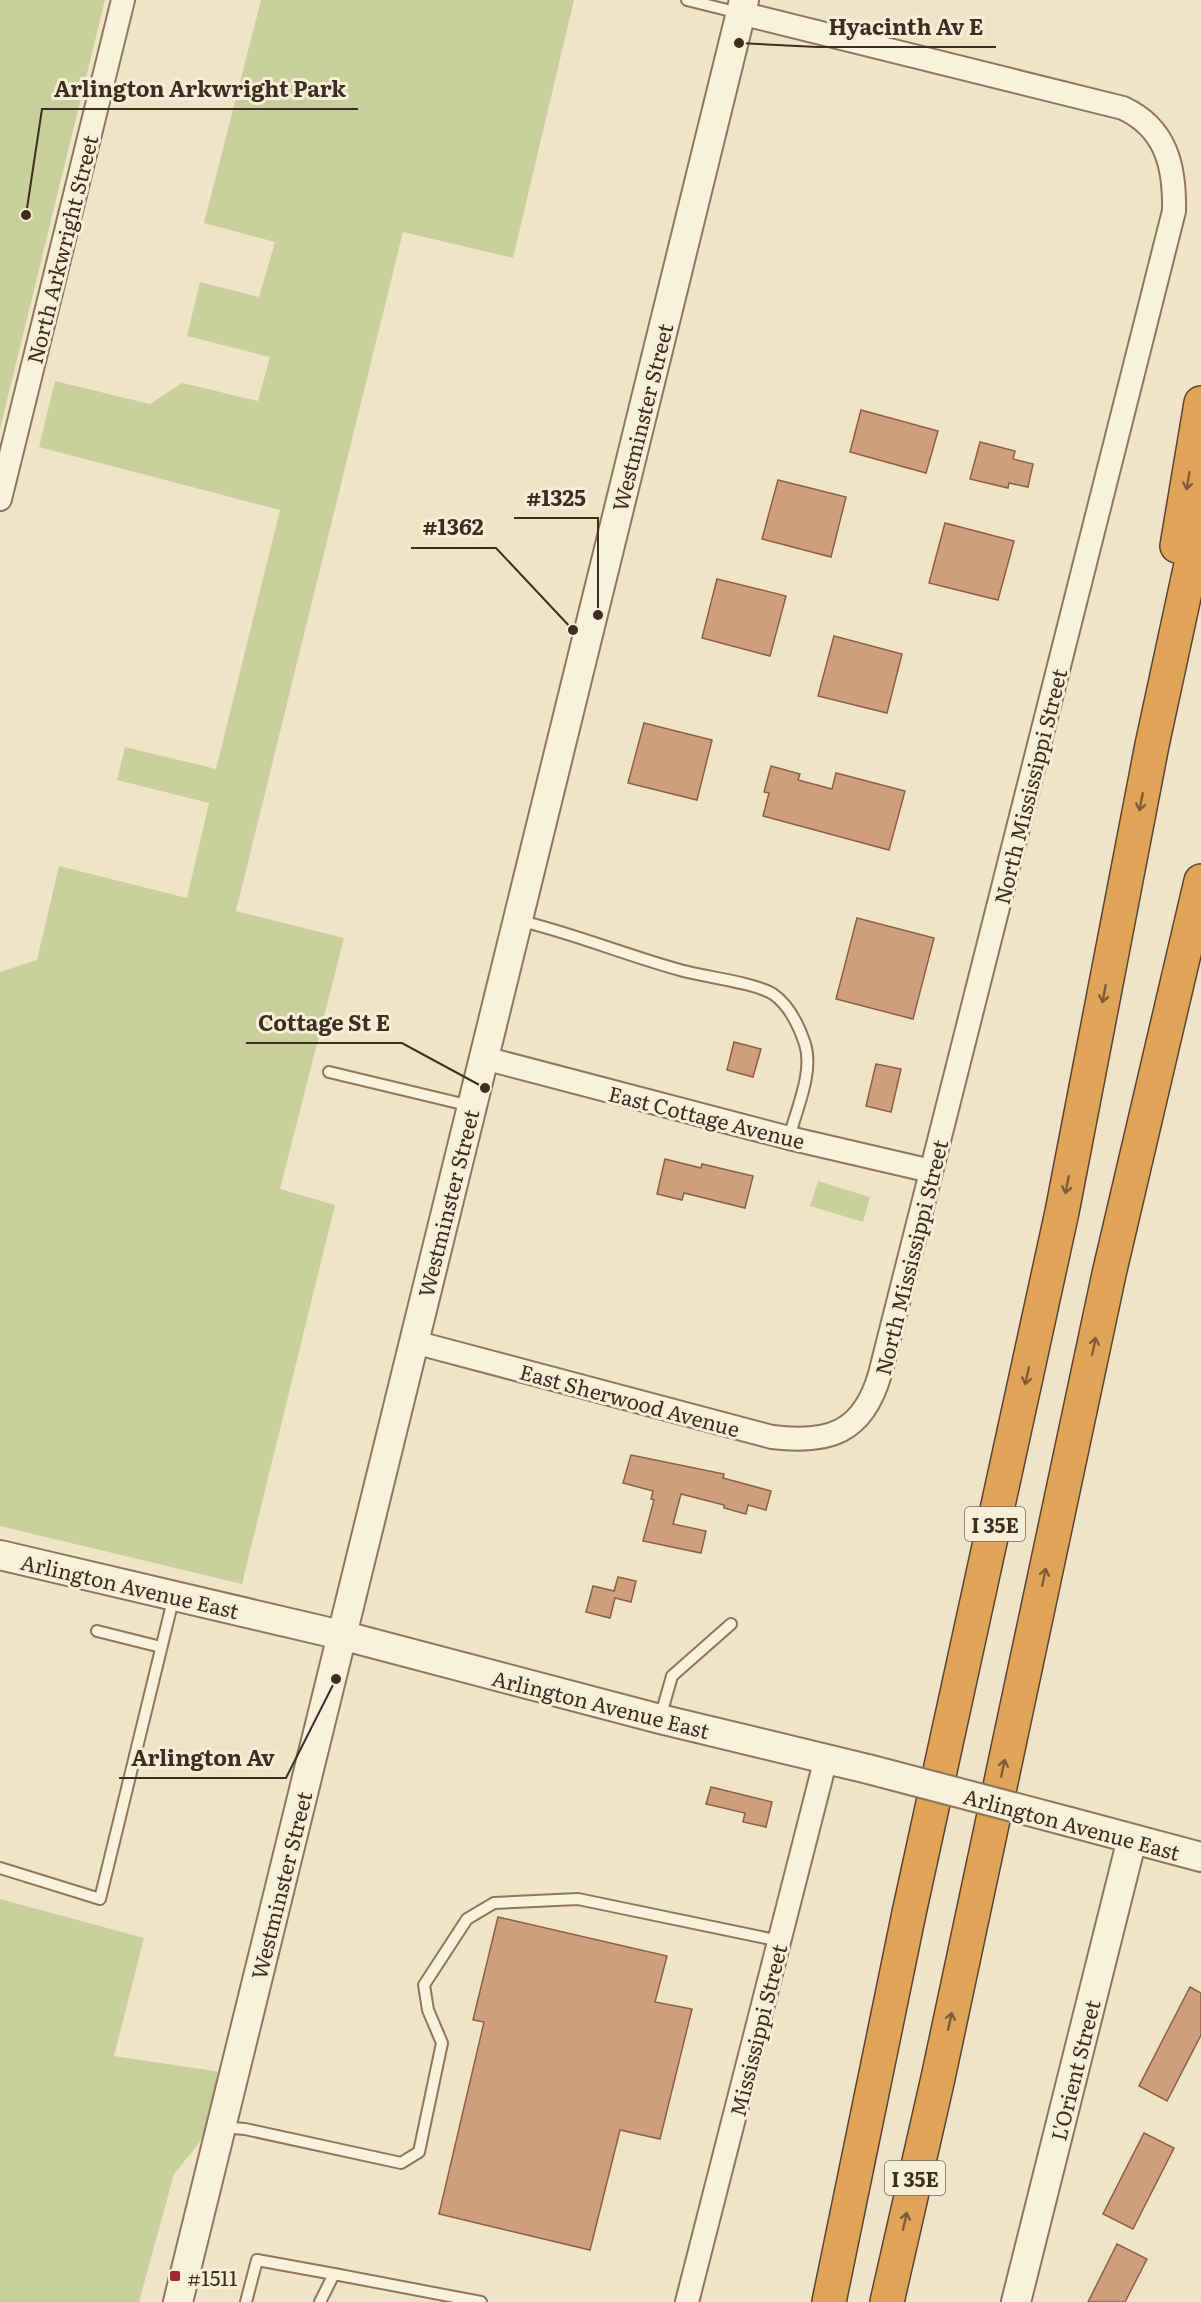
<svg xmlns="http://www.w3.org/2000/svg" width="1201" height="2302" font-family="Literata,serif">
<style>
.green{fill:#c9cf9b}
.building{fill:#cf9f7d;stroke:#8d5f41;stroke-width:1.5}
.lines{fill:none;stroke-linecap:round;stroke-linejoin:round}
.service-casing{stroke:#8d765c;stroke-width:14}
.minor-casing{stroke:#8d765c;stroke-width:26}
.tertiary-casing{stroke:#8d765c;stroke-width:32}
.motorway-casing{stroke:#5b4430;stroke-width:36}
.service{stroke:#faf1dc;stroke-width:10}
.minor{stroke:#faf1dc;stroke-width:22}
.tertiary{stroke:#faf1dc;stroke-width:28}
.motorway{stroke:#e0a458;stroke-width:33}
.tertiary-bridge-casing{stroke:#8d765c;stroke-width:32;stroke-linecap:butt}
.tertiary-bridge{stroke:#faf1dc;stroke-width:28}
.oneway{stroke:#7e5d36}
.poi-dot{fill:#9e2a2b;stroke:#f7eed8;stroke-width:2}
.labels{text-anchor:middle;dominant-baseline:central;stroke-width:6;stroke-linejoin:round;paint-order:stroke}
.shield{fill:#f7eed8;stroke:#756857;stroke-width:1.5}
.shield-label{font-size:20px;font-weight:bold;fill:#3d2e20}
.street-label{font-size:21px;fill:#3d2e20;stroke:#f7eed8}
.poi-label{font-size:21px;fill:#3d2e20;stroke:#f7eed8;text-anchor:start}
.leader{fill:none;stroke:#3d2e20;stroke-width:2}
.callout-dot{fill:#3d2e20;stroke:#f7eed8;stroke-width:2}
.callout-label{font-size:22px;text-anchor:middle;font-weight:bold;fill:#3d2e20;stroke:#f7eed8;stroke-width:6;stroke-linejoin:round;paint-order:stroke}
</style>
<rect width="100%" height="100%" fill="#f0e4c8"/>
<!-- green -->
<path class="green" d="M0,0h105l-105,429z
M261,0h313l-61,258 -110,-26 -167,679 108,27 -64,251 55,16 -93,379 -242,-58v-554l37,-12 22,-94 128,32 22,-95 -92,-23 8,-33 91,22 64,-259 -241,-63 16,-66 95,23 32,-21 76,18 12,-44 -83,-21 13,-54 59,15 16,-55 -71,-19z
M818,1181l52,16 -7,25 -53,-16z
M0,1899l144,39 -30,118 120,18 -9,37 -51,63 -35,128h-139z"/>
<!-- building -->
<path class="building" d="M861,410l77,21 -12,42 -76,-21z
M980,442l35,9 -2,8 20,5 -5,23 -19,-4 -1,5 -38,-9z
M778,480l68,17 -15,60 -69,-18z
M945,523l69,18 -16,59 -69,-17z
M717,579l69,17 -16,60 -68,-18z
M834,636l68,18 -15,59 -69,-17z
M644,723l68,17 -15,60 -69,-17z
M771,766l29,8 -2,6 34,9 4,-16 69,18 -16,59 -126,-34 6,-23 -5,-1z
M857,918l77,20 -21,81 -77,-20z
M734,1042l27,7 -8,28 -26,-7z
M876,1064l25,5 -10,43 -25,-6z
M665,1159l36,9 1,-4 51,12 -8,32 -61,-15 -2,7 -25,-6z
M631,1455l93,19 -1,4 48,13 -5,19 -18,-5 -2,9 -22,-6v-3l-43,-11 -8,30 33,7 -5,22 -58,-12 11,-41 -3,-1 2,-8 -30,-8z
M618,1577l18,4 -5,21 -16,-4 -5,20 -24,-6 7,-26 21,5z
M711,1787l61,15 -6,25 -23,-5 2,-9 -39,-9z
M498,1917l169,39 -12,46 37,7 -32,130 -40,-9 -30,120 -151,-36 45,-192 -11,-2z
M1190,1987l11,6v42l-34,66 -28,-15z
M1144,2133l30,15 -41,81 -30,-15z
M1117,2244l30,15 -22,43h-37z"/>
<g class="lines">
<defs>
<path id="service" d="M687,0l52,13
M517,920c56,13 108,35 163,50 24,7 73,12 93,24 16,11 26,32 32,50 9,28 -9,66 -16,94
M329,1072l142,34
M97,1631l64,16
M660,1718l12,-42 59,-52
M0,1868l100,31 74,-303
M221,2127l24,2 156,34 18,-11 23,-109 -14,-33 -4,-25 43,-66 27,-16 84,-4 202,42
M246,2302l11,-42 77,14
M320,2302l14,-28 147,28"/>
<path id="minor" d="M0,499l123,-499
M484,1058l305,80 142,33
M414,1342l358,95c57,7 91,-4 108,-63l294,-1163c1,-45 -8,-83 -51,-103l-383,-95
M687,2302l139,-544"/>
<path id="tertiary" d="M0,1555l341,80 319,84 208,50
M1070,1822l131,35
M178,2302l566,-2302
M1016,2302l116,-463"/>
<path id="motorway" d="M1177,546l24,-143
M829,2302l80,-389 153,-701 90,-467 49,-227
M887,2302l51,-224 171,-804 92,-393"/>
</defs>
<!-- service casing -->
<use href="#service" class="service-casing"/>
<!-- minor casing -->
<use href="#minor" class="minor-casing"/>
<!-- tertiary casing -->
<use href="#tertiary" class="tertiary-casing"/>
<!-- motorway casing -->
<use href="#motorway" class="motorway-casing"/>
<!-- service -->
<use href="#service" class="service"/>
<!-- minor -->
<use href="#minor" class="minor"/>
<!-- tertiary -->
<use href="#tertiary" class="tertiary"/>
<!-- motorway -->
<use href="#motorway" class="motorway"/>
<defs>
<path id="tertiary-bridge" d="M868,1769l202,53"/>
</defs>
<!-- tertiary-bridge casing -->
<use href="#tertiary-bridge" class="tertiary-bridge-casing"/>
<!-- tertiary-bridge -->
<use href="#tertiary-bridge" class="tertiary-bridge"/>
</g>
<!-- one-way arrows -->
<defs><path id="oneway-shaft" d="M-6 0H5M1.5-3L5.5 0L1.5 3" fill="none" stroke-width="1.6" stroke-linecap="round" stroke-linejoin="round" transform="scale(1.5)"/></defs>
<g class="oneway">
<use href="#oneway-shaft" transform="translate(1188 481) rotate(100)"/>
<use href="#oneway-shaft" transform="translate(1141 802) rotate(101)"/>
<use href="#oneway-shaft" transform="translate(1104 994) rotate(101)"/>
<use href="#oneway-shaft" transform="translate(1067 1185) rotate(101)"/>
<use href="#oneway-shaft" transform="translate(1094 1346) rotate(-78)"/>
<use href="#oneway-shaft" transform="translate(1027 1376) rotate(102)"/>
<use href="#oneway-shaft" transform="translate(1044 1577) rotate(-78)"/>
<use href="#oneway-shaft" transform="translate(1003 1768) rotate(-78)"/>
<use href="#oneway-shaft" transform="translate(950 2021) rotate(-78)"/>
<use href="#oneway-shaft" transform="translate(905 2221) rotate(-77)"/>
</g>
<!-- markers -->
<rect class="poi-dot" x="169" y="2270" width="12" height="12" rx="3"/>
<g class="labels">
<!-- shield labels -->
<g class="shield">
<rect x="965" y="1507" width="60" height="34" rx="4.5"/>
<rect x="885" y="2161" width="60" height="34" rx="4.5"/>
</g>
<g class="shield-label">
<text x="995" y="1524">I 35E</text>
<text x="915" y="2178">I 35E</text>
</g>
<!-- street labels -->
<g class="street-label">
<text transform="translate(61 249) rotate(-76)">North Arkwright Street</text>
<text transform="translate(641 417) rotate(-76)">Westminster Street</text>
<text transform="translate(1029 786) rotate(-76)">North Mississippi Street</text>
<text transform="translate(707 1116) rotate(14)">East Cottage Avenue</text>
<text transform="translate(447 1203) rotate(-76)">Westminster Street</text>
<text transform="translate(910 1257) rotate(-76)">North Mississippi Street</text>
<text transform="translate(630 1399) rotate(15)">East Sherwood Avenue</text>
<text transform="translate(130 1585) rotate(13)">Arlington Avenue East</text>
<text transform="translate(601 1703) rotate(14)">Arlington Avenue East</text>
<text transform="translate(1072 1823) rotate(15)">Arlington Avenue East</text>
<text transform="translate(280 1885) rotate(-76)">Westminster Street</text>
<text transform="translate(757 2030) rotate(-76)">Mississippi Street</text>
<text transform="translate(1074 2070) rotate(-76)">L'Orient Street</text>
</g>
<!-- poi labels -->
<g class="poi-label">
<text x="187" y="2276">#1511</text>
</g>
</g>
<!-- callouts -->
<path class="leader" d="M739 43L817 47H996M26 215L42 109H358M598 615L598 518H514M573 630L496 548H411M485 1088L402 1043H246M336 1679L286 1778H119"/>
<g class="callout-dot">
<circle cx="739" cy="43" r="6"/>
<circle cx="26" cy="215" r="6"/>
<circle cx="598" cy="615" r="6"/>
<circle cx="573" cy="630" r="6"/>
<circle cx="485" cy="1088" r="6"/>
<circle cx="336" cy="1679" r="6"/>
</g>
<g class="callout-label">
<text x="906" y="35">Hyacinth Av E</text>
<text x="200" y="97">Arlington Arkwright Park</text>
<text x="556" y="506">#1325</text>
<text x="453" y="535">#1362</text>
<text x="324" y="1031">Cottage St E</text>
<text x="203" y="1766">Arlington Av</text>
</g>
</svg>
